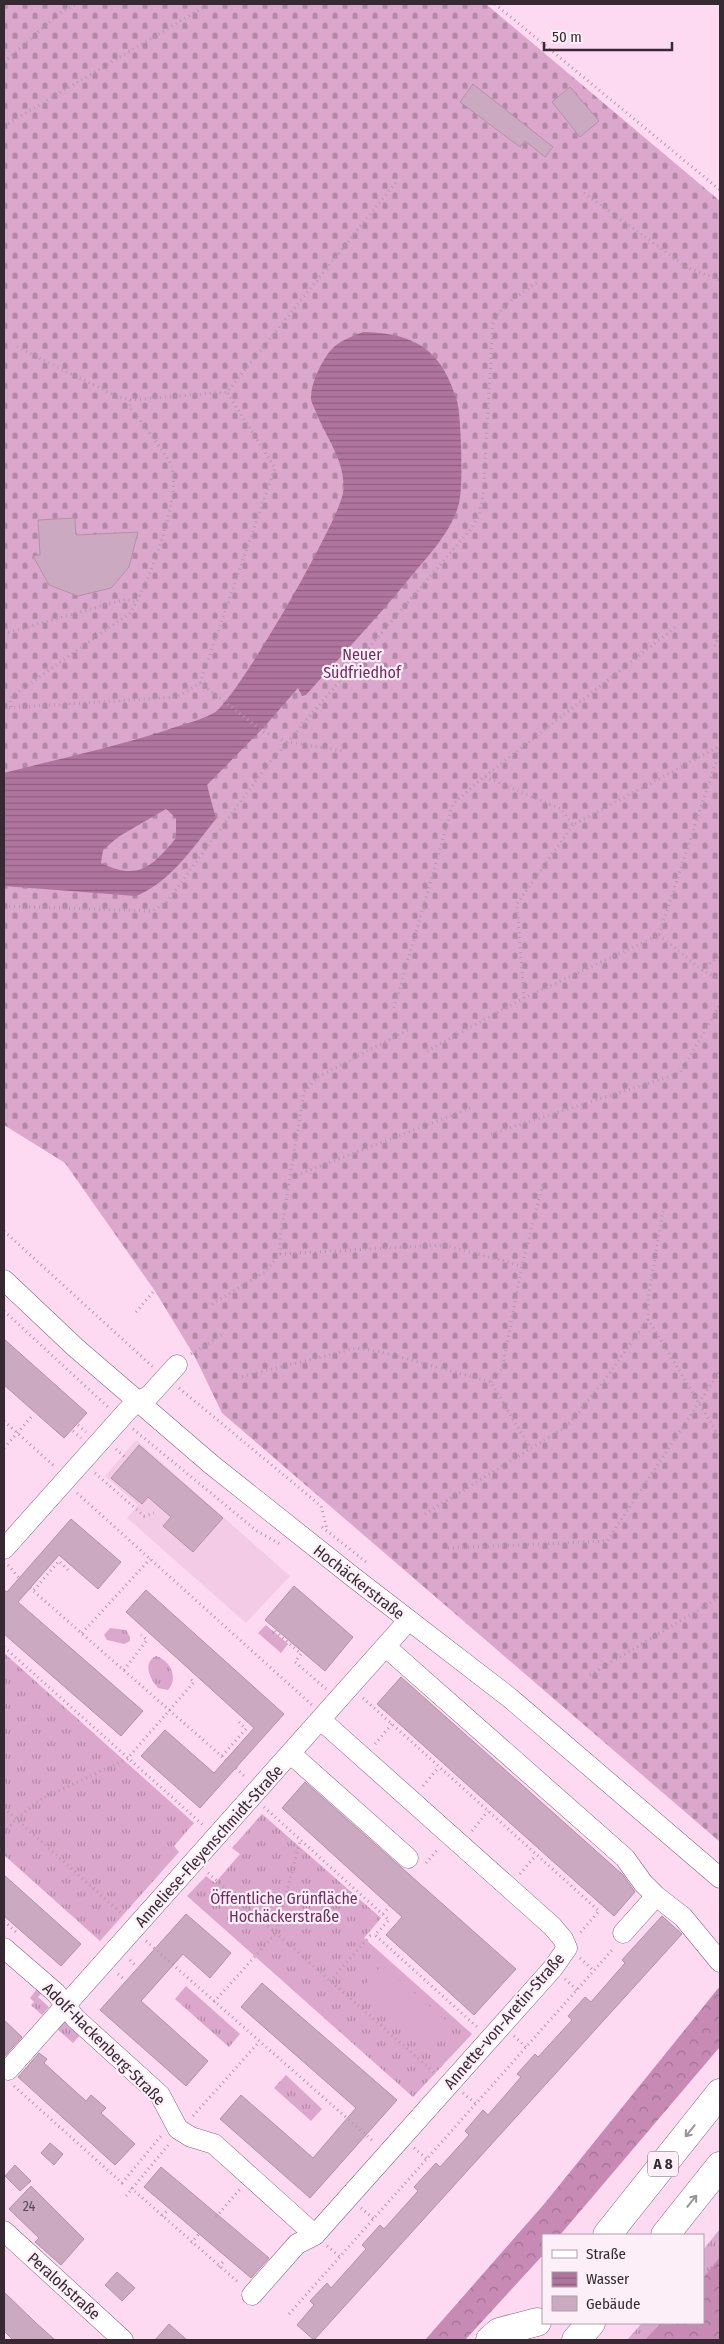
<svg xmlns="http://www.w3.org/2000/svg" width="724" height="2344" font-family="'Fira Sans Condensed',sans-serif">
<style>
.built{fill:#f3cbe6}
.grass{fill:url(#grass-tufts)}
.forest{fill:url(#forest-crowns)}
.cemetery{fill:url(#cemetery-stones)}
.garden{fill:#dca7cc}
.water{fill:url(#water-rules);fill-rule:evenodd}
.building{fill:#cba9c0;stroke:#b292a8}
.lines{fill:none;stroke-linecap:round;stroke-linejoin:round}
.minor-casing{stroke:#836479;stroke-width:21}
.highway-casing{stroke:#836479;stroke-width:29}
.path{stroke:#b499ab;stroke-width:3;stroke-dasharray:1 4;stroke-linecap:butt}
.minor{stroke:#fff;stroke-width:20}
.highway{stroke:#fff;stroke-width:28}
.oneway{stroke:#9a9498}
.labels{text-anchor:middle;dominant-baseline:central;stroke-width:4.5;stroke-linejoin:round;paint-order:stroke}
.number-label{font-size:14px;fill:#5b4956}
.shield{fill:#fdeff8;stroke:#72646d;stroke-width:1}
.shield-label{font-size:15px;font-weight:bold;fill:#362932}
.park-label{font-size:16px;fill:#722b61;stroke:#fdeff8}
.street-label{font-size:16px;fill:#362932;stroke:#fdeff8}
</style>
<defs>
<pattern id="grass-tufts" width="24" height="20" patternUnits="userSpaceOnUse" patternTransform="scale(1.25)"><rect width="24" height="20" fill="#dca7cc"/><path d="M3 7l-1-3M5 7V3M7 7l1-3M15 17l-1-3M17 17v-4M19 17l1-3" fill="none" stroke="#b388a6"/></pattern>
<pattern id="forest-crowns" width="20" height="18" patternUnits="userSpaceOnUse" patternTransform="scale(1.25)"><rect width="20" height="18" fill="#c78ab5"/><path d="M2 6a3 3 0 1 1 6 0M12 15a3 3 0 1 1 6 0" fill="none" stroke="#a27194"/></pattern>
<pattern id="cemetery-stones" width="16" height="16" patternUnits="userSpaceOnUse" patternTransform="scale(1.25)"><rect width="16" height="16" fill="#dca7cc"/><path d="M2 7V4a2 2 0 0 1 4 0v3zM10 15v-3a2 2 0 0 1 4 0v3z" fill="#b388a6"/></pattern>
<pattern id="water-rules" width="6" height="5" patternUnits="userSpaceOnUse" patternTransform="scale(1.25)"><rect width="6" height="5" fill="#af759e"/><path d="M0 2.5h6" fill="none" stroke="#8f6081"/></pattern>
</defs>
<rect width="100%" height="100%" fill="#fddaf2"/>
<!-- built -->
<path class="built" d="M136,1440l154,136 -44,47 -119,-105 11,-13 -33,-29z"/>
<!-- grass -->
<path class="grass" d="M266,1625l22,19 -7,9 -23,-20z
M110,1628l16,2 4,7v4l-6,3 -17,-4 -3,-5z
M4,1653l190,170 -20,23 5,6 -79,89 -96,-86z
M156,1656c14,4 23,22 12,34l-10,-2c-8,-9 -16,-25 -2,-32z
M262,1814l119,104 -17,20 108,96 -59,63 -226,-201 19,-20 9,7 25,-29 -8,-6z
M186,1986l54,48 -11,13 -54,-48z
M37,1989l5,4 -4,4 11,10 -7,8 -11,-10 3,-3 -4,-4z
M64,2018l17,16 -8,9 -17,-15z
M286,2075l36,34 -11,12 -37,-33z
M720,2229v111h-93l15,-17h61v-73z"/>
<!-- forest -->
<path class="forest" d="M720,1986v61l-2,2 -158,186h-17v20l-78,85h-40l120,-137z
M720,2257v83h-75l16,-17h42v-45z"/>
<!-- cemetery -->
<path class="cemetery" d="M4,4h482l234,197v1641l-498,-429 -27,-56 -40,-66 -90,-128 -61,-38z"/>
<!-- garden -->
<path class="garden" d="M265,1881l46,39 -13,15 -46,-39z
M382,1965l67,58 -21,23 -66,-58z"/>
<!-- water -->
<path class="water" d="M363,332c43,1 73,12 89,55 2,6 5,12 6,18 3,18 6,86 0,102 -9,28 -31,50 -49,72 -33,40 -69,78 -103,116l-4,1 -4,-8 -33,38 -58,59 9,34c-23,28 -45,63 -80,77l-132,-10v-113c53,-14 107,-25 160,-42 16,-6 35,-10 50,-18 23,-14 125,-192 129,-220 4,-30 -17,-55 -27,-81 -2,-5 -5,-10 -5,-14 0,-10 4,-21 8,-29 13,-25 19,-27 44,-37zM166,809l10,9v20c-24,29 -38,43 -75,25l2,-13 15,-13z"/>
<!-- building -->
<path class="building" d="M473,84l80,63 -8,10 -20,-16 -5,6 -60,-45z
M570,87l29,34 -19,16 -28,-35z
M75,518l1,17 62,-3 -9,35 -18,21 -33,8 -29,-11 -16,-29 7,-1 -2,-35z
M4,1339l83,74 -23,25 -60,-53z
M139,1445l84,73 -30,34 -30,-26 8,-9 -23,-20 -6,7 -31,-26z
M71,1519l50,43 -23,27 -39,-34 -41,47 125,109 -22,25 -117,-102v-44l3,2z
M294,1586l59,51 -28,34 -60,-51z
M146,1590l138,124 -84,94 -59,-52 24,-26 49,43 40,-45 -128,-116z
M401,1677l222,198 12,17 -21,24 -237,-212z
M305,1782l211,187 -42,46 -88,-80 16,-18 -120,-109z
M4,1875l77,69 -20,22 -57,-50z
M186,1914l45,39 -21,25 -27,-24 -42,47 67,60 -22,25 -86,-76z
M662,1916l20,18 -368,406 -17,-15 17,-20 -4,-4 17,-18 4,5 35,-39 -4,-4 18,-20 4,4 34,-38 -4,-4 22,-24 4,4 29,-32 -4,-4 18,-21 5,5 33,-38 -4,-3 18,-20 3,3 34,-37 -4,-4 17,-19 6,5 34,-39 -3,-3z
M262,1983l135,117 -87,98 -90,-79 21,-24 72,63 43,-50 -115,-101z
M4,2020l18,17 -18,20z
M39,2053l8,6 -3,4 42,38 5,-6 15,13 -5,5 34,31 -20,21 -97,-88z
M50,2143l13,11 -9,11 -13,-12z
M15,2165l16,16 -11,10 -15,-15z
M161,2167l108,91 -18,20 -107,-91z
M31,2186l53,53 -23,26 -26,-23 4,-4 -30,-29z
M117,2272l18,16 -13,13 -17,-16z
M4,2292l31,30 20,18h-42l-9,-9z
M169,2324l18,16h-32z"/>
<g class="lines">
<defs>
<path id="minor" d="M4,1280l72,68 136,117 141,112 157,121 210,180
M4,1549l124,-139 9,-8 12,-6 28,-31
M386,1647l239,211 18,25 13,13 -33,37
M291,1754l117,104
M656,1896l27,21 37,45
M4,1948l52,45 19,25 85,77 18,34 13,8 23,7 101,91
M8,2070l400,-449
M4,2231l119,109
M252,2295l45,-51 18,-9 15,-17 223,-250 14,-20 -4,-9 -11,-13 -231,-206"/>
<path id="highway" d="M607,2235l113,-142
M665,2235l55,-69
M490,2340l9,-8 38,-10
M576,2340l15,-17"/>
</defs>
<!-- minor casing -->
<use href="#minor" class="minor-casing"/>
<!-- highway casing -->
<use href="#highway" class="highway-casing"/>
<!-- path -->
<path class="path" d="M495,4l225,186
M4,62l57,-50 16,-8
M4,126l205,-122
M584,193l104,75 32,12
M17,347l97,48 16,5 97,-8 170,-211
M4,631l3,2 119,-34 11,4
M715,646l5,-16
M200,683l75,-215 -48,-76
M11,707l-1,-8 5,-5 115,-81c18,-27 51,-114 42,-145 -3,-11 -33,-49 -42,-60v-8
M4,708l173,-11 23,-14 64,49 23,10 57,9
M485,777l76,32 12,16 147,-79
M4,906l148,5 14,-8 100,-136 204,-237 9,-14 4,-20 10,-172c7,-20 30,-31 46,-43
M659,935l43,35 18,10
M702,970l18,-15
M524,998l-7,-94 56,-79
M394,1008l59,-204 31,-27 193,-151
M427,1051l97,-53 135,-63 61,-186
M491,1134l189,-61 40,-68
M292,1177l179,-69
M4,1231l149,136
M720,1232v-1
M280,1254l164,-9 78,21
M212,1304l53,-32 15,-18v-16l24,-146 14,-15 92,-48
M4,1311l104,96
M136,1312l17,-20
M648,1319l72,119
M191,1354l32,-20
M237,1378l119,-30 26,4 109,30 39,66
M491,1382l11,-13 20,-103 21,-82
M179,1388l142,118 6,23
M4,1421l50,45
M78,1425l8,7
M133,1429l124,102 23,13
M73,1431l8,7
M4,1448l29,-33
M116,1449l11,10
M95,1473l49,43 10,-3
M77,1493l235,212
M425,1514l142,-88 39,-48 42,-59v-20l15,-88
M322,1527l44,35
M448,1548l159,-7 113,-170
M8,1565l11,13
M30,1588l196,172
M34,1590l25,-29 11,11
M275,1631l26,23 -6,8 31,27
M82,1633l68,-74
M4,1647l199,178
M124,1670l23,-30 -6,-5
M590,1675l130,-78
M363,1698l236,213 -19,22
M375,1744l17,-20
M222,1756l24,-27 -9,-9
M236,1768l9,9
M423,1786l16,-19
M264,1807l125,113 -14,15 102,92
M4,1808l118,106
M472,1831l16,-20
M4,1833l12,-14 27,-21 84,-39 67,-77 -6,-5
M426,1863l12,-14
M208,1873l228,201
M520,1874l16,-19
M383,1914l7,-8
M4,1921l13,12
M146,1941l228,201
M580,1958l14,13
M130,1960l7,7
M118,1974l7,6
M565,1979l12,11
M330,1981l40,-45 5,-1
M214,2002l62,-69 24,-92
M514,2036l12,11
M14,2086l108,97 39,-47
M463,2093l13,11
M193,2116l66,-74
M414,2148l13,11
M131,2188l108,95
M126,2196l43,-52
M361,2208l13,11
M162,2216l6,-6
M216,2217l24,-28
M191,2243l8,-9
M327,2246l13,11
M219,2267l6,-8
M289,2314l325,-366
M692,2340l28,-34"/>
<!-- minor -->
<use href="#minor" class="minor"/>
<!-- highway -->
<use href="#highway" class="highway"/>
</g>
<!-- one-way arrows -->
<defs><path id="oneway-shaft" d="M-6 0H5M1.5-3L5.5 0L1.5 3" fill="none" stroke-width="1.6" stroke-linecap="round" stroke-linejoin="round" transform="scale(1.25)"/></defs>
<g class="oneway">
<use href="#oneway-shaft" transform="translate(690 2131) rotate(129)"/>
<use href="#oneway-shaft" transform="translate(692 2201) rotate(-51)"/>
</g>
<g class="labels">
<!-- number labels -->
<g class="number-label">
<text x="29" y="2206">24</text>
</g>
<!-- shield labels -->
<rect class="shield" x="648" y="2151.5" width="30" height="25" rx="4"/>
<g class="shield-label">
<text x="663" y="2164">A 8</text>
</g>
<!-- park labels -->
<g class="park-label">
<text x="362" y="654">Neuer<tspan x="362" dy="18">Südfriedhof</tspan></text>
<text x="284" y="1898">Öffentliche Grünfläche<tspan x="284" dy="18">Hochäckerstraße</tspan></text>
</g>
<!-- street labels -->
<g class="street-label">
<text transform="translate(359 1582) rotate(38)">Hochäckerstraße</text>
<text transform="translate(209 1846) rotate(-48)">Anneliese-Fleyenschmidt-Straße</text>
<text transform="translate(504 2021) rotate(-49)">Annette-von-Aretin-Straße</text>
<text transform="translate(104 2044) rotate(45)">Adolf-Hackenberg-Straße</text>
<text transform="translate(64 2286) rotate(42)">Peralohstraße</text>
</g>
</g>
<!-- border -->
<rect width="724" height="2344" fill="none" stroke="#362932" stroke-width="10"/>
<!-- legend -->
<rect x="542" y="2234" width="162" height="90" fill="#fdeff8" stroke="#ada0a9"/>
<rect x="552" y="2250" width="25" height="8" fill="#ffffff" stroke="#ada0a9"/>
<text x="586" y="2259" font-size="15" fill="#362932">Straße</text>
<rect x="552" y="2272" width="25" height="15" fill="url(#water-rules)" stroke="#ada0a9"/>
<text x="586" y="2284" font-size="15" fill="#362932">Wasser</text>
<rect x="552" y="2296" width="25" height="15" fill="#cba9c0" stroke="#ada0a9"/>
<text x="586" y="2309" font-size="15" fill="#362932">Gebäude</text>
<!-- scale -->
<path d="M544 42v8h128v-8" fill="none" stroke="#362932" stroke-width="2.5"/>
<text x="552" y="42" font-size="15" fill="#362932" stroke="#fdeff8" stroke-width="4" paint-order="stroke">50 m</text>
</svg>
